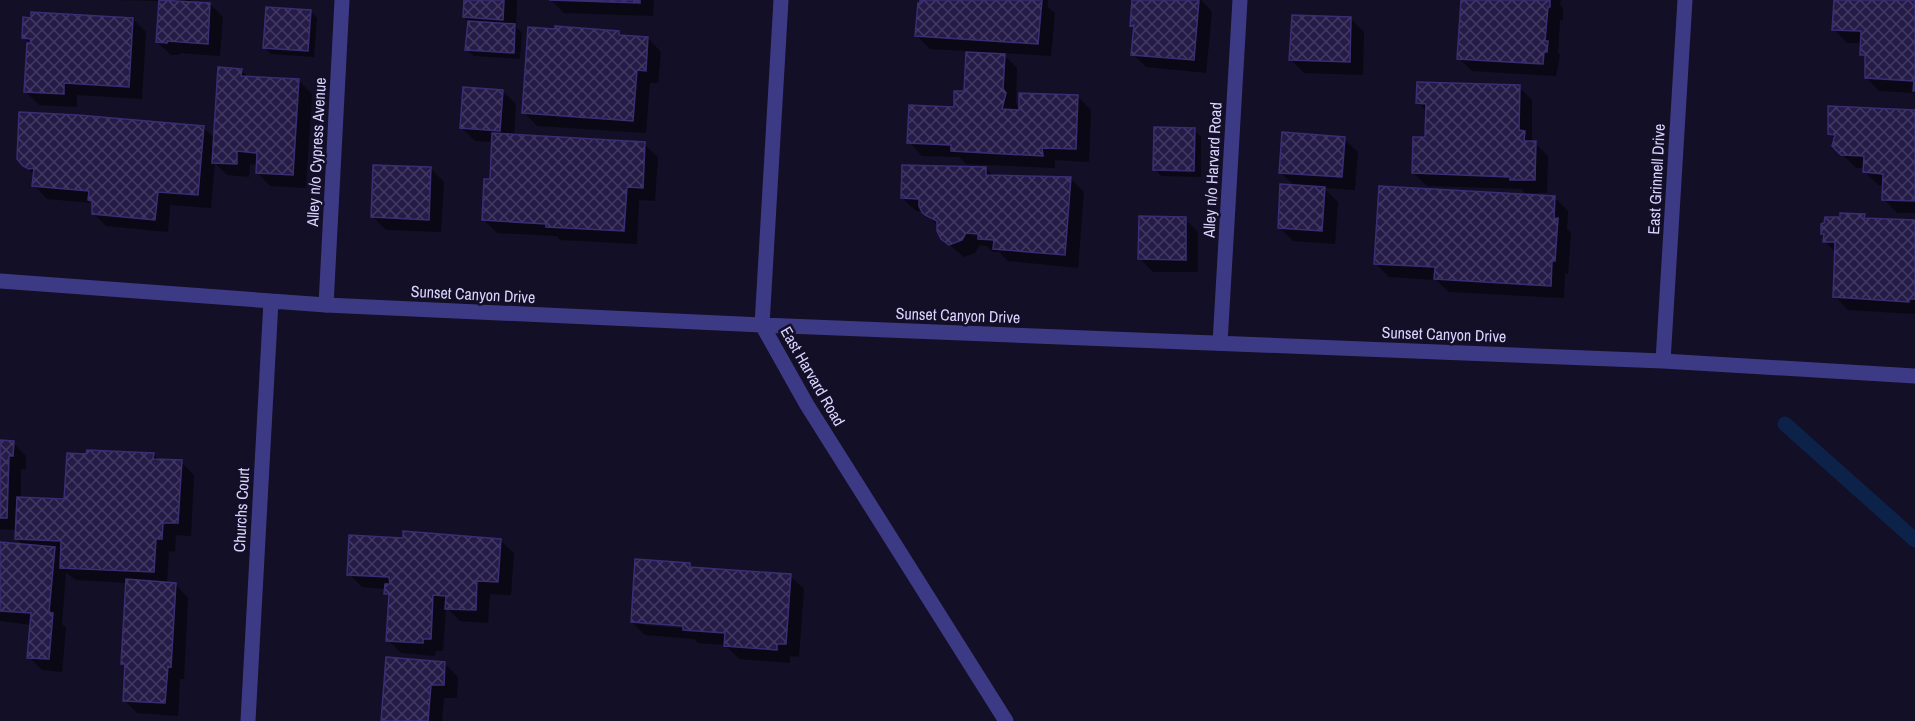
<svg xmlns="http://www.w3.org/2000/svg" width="1915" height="721" font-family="'Archivo Narrow',sans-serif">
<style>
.shadow{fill:#0007;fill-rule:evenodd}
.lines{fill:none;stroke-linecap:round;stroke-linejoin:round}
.stream{stroke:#0c2248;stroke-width:15}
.building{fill:url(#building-cross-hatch);stroke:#3b2d73;stroke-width:1.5}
.lane{stroke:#3d3a85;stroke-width:15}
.street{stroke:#3d3a85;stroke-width:15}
.labels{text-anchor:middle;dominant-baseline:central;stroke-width:5;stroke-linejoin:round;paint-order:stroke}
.street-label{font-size:16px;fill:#d9d4ff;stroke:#130f26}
</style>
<defs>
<pattern id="building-cross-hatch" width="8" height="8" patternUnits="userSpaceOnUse" patternTransform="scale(1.5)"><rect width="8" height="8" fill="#241b47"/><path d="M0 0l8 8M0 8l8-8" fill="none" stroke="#433b63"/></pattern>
</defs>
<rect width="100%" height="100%" fill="#130f26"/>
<!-- shadow -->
<path class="shadow" d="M115,0h76v3l19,1 13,13 -3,39 -40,-3 -1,2h-8l-14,-13 3,-41z
M465,0h52l-1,27 6,6 -2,26 -46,-3 -7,-6 2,-28 -5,-5z
M551,0h103l-1,16 -89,-3z
M921,0h127v7l7,6 -4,43 -49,-3 15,15 -1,35 4,8 57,-15 14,14 -2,52 -34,-2v8l-89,-4 -7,-7 -37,-1 -13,-14 46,-34 11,-15 1,-42 -37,-2 -13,-13z
M1133,0h68l11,12 -6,61 -60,-6 -13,-13 2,-25 -4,-4z
M1462,0h99l-1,5 3,3v12h-3l-2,33 2,2 -4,21 -84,-5 -13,-13z
M1836,0h79v93l-36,-2 -13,-14 1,-18 -5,-5v-11h-15l-13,-14z
M310,11l7,7 -3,39 -43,-3 -7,-7z
M133,19l13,13 -4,67 -65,-4v12l-38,-2 -14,-14 6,-46 -7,-7z
M1351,19l13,13 -1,43 -59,-2 -13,-13z
M618,32l5,5 25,1 13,14 -3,31h-8l-4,50 -109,-7 -13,-14z
M241,70l8,8 50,3 13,13 -6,94 -36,-2 -13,-14 1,-7 -8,-1 -1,13 -22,-2 -12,-12 -4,45 -41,-3 -2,27 -62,-6 -13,-13 1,-10 -47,-4 -13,-14 1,-9 -11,-11 179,-38 12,12z
M1519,87l13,13v40l16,16 -1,37h-22l-3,-4 -95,-3 -14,-13 14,-34v-27l-9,-9z
M502,91l14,13 -2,32 130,8 14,13 -3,44 -16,-1 -2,44 -77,-4 -3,-4 -60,-3 -13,-13 7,-39 2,-39 -18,-1 -13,-13z
M1915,111v102h-18l-13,-14v-13l-6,-1 -13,-13v-4h-9l-22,-22 2,-6 -6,-6z
M1194,130l7,7v40l-40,-1 -6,-7z
M1344,139l14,13 -3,38 -31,-2 14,14 -3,42 -42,-3 -14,-14 16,-41 -14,-13z
M986,168l8,9 77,2 13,13 -6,76 -70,-7 -9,-9h-6l-6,-6 -7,-1 -5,8 -11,4 -22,-19 -3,-11 -15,-15 -8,-1 -14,-13z
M431,169l13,13 -3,50 -55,-2 -13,-13z
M1555,198l13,13 -1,18 4,4 -3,41h-3l-1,24 -115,-6 -13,-12 -47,-3 -13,-13z
M1864,216l4,3 47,3v92l-67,-4 -13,-14 1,-43 -11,-12v-4l-2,-3z
M1185,219l13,13v40h-45l-14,-14z
M0,442l13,1 13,13v13h-5v30l45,2 87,-47 6,6 22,2 13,13 -3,61 -15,-1 -1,17 -6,-1 -2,33h8l13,14 -4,81h-4l-2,37 -41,-3 -13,-13 2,-33 -3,-4 4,-80 -52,-3 -9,-8 -4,52 4,4 -4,44 -20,-2 -13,-13 3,-32 -32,-4v-77l24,2 -8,-8 1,-8 -17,-1z
M404,540h96l14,13 -3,42 -21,-1 -2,29 -28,-2 -14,-14 -3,44h-7l-1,5 -34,-3 -13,-13 2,-42 -4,-5v-4l-24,-2 -13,-13z
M690,565l3,3 97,8 14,13 -5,68 -9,-1v7l-51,-4 -14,-14 -27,-2 -4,-4 -49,-4 -13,-13zM644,622l47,4v3l-47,-4z
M445,664l13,13 -1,21h-13l-2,23h-59z"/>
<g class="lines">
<!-- stream -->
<path class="stream" d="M1785,424l130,116"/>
</g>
<!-- building -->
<path class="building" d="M159,0l51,3 -2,41 -41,-3v2l-11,-1z
M464,0h40l-1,20 -40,-3z
M549,0h91v3z
M920,0h122l-4,44 -123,-8 3,-33 2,1z
M1132,0h67l-5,60 -63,-5 3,-30 -4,1z
M1461,0h89v7h-2l-3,34h3l-1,11h-3l-1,12 -86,-5z
M1834,0h81v91h-2l1,-10 -49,-3v-23h-5l1,-24 -29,-1z
M266,7l45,3 -3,41 -45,-3z
M31,12l102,6 -4,69 -65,-4v11l-40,-2 3,-49h3l1,-4 -9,-1 1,-21 8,1z
M1292,15l59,2 -1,45 -61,-2z
M468,21l47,3 -1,29 -49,-3z
M555,26l64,5v4l29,2 -2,34 -9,-1 -4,51 -111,-8 6,-86 27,2z
M966,52l39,2 -2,35 3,4 -4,16 17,1v-17l59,2 -2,54 -34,-1 1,8 -92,-5v-6l-44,-2 2,-38 45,2v-16h10z
M218,67l24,2 -1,7 58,3 -6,96 -37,-2 1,-20 -20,-2v13l-25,-1z
M1417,82l103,3 -1,45 6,1 -1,10h12l-1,39h-25v-3l-98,-4 1,-36h12l1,-33 -10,-1z
M463,87l40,3 -3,41 -40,-3z
M1828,106l87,4v91l-33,-1 1,-26 -20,-2 1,-16 -23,-1 -9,-9 3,-11 -7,-1z
M19,112l59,3 126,11 -6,69 -40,-3 -3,28 -63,-6v-13l-4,-1 1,-9 -57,-5 2,-18 -5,1 -6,-3 -6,-7z
M1154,127l41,1 -1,43 -41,-1z
M1282,132l63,5 -3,40 -63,-4z
M492,133l153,9 -2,46 -16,-1 -3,44 -78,-4v-3l-64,-4 2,-41h6z
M373,165l58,2 -2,53 -58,-3z
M902,165l84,2v8l85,2 -6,78 -72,-6 1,-9 -16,-1v-5l-12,-1 -4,7 -13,5 -8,-6 -4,-8v-10l-12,-6 -3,-3 -3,-6v-7l-18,-1z
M1280,184l45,3 -3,44 -44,-3z
M1379,186l176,10 -1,23 4,-1 -3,43h-3l-1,25 -117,-7 1,-12 -61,-3z
M1840,213l25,1 -1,4 51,2v79h-6v3l-76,-5 2,-55h-12l1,-8h-3v-10l3,-1 1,-6h15z
M1139,216l47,1v43l-48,-1z
M0,440l14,1 -1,15h-4l-2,62h-7z
M87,450l67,3 -1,6 29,1 -4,63h-15l-1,16h-6l-2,33 -94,-4 1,-27 -46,-2 2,-42 47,2 3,-46 19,1z
M403,531l98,8 -3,43 -21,-1 -1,29 -31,-1 1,-13 -13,-1 -2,44h-8v4l-37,-2 3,-47h-5l1,-10h5l-1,-7 -42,-2 2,-40 54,3z
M0,542l55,5 -6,65 4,1 -4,46 -22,-1 4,-45 -31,-2z
M635,559l55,4v4l101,7 -5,70h-9v6l-53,-4 1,-13 -42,-3v-4l-52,-4z
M126,579l50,4 -5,84 -3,-1 -3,37 -42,-2 2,-37h-4z
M386,657l59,5 -1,23h-13l-3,36h-47z"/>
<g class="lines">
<!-- lane -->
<path class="lane" d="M326,305l16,-305
M1220,343l20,-343"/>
<!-- street -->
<path class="street" d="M781,0l-19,325 45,80 199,316
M0,281l326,24 436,20 901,36 252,15
M1663,361l22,-361
M248,721l23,-420"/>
</g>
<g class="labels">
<!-- street labels -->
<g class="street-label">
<text transform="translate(316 152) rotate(-87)">Alley n/o Cypress Avenue</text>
<text transform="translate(1212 170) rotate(-87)">Alley n/o Harvard Road</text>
<text transform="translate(1656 179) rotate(-87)">East Grinnell Drive</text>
<text transform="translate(473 294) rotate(3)">Sunset Canyon Drive</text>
<text transform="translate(958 315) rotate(2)">Sunset Canyon Drive</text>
<text transform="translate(1444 334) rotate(2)">Sunset Canyon Drive</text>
<text transform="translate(813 376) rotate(60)">East Harvard Road</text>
<text transform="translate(241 510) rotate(-87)">Churchs Court</text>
</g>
</g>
</svg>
